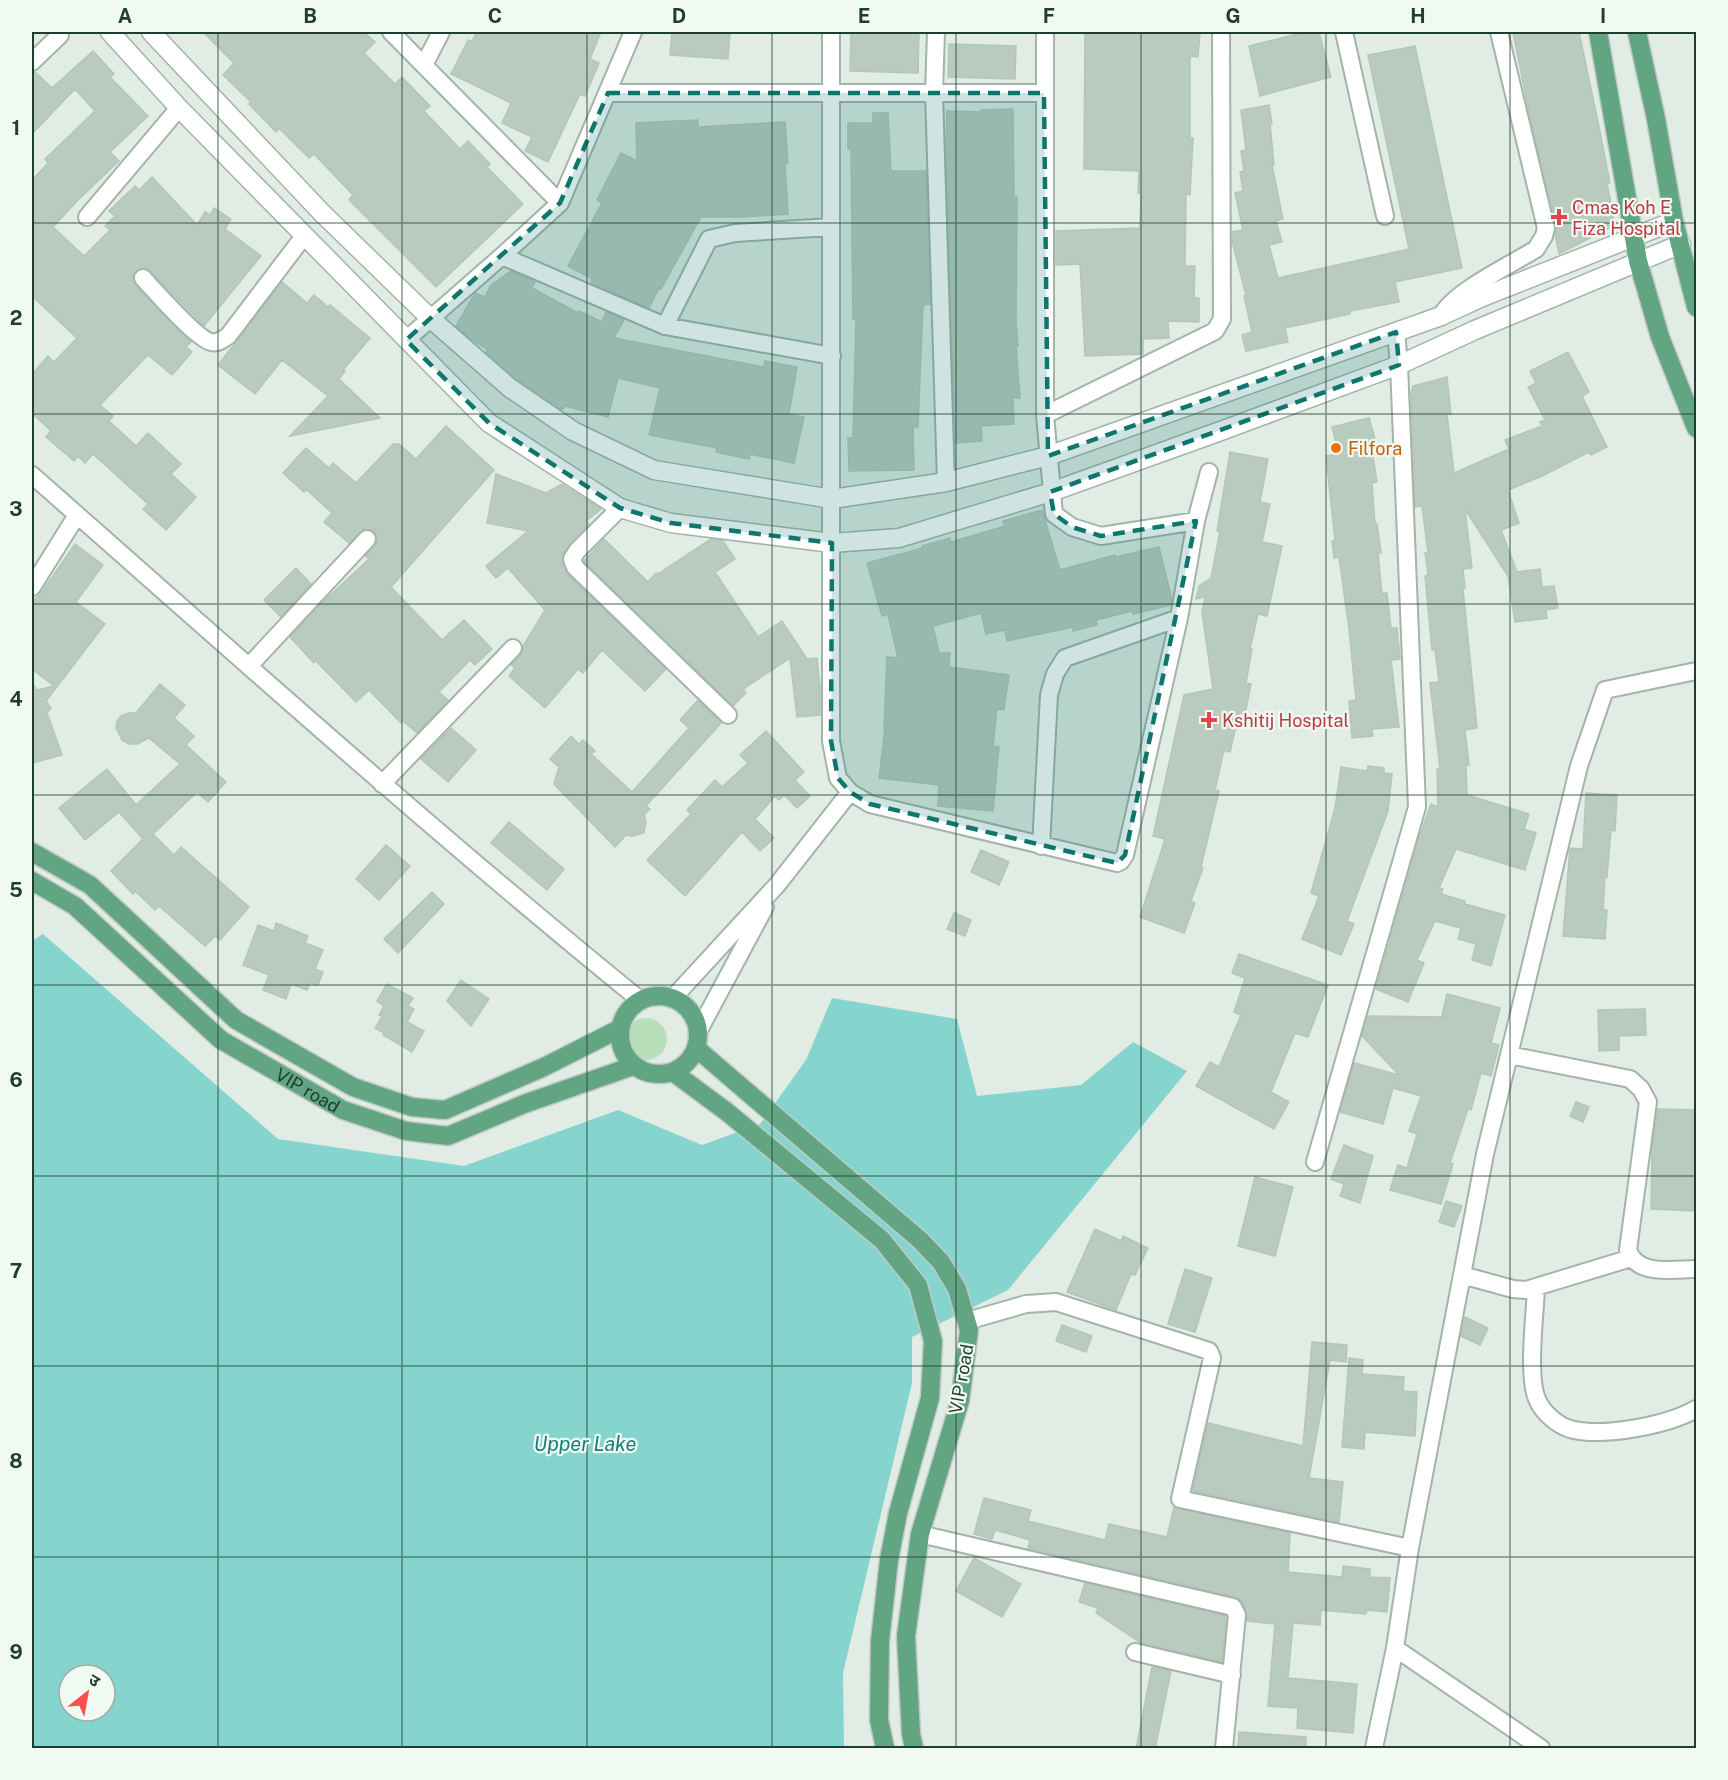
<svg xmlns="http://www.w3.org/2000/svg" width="1728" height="1780" font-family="'Public Sans','Noto Sans Devanagari',sans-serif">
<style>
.green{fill:#b8dfb9}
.water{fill:#85d5ce;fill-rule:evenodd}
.building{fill:#b9cabf;stroke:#b3c6b9;stroke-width:1.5}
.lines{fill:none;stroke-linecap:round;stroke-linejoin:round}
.minor-casing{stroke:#a3b4aa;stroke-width:20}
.tertiary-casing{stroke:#a3b4aa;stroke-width:21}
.primary-casing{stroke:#c1c9c5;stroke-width:21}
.minor{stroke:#fff;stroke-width:16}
.tertiary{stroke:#fff;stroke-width:18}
.primary{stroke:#62a583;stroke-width:18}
.marked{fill:#0f766e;fill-opacity:0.2;stroke:#0f766e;stroke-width:4.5;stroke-dasharray:12 8;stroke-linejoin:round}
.grid{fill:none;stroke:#203e2f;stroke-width:1.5;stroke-opacity:0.55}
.health-dot{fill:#e0444e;stroke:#f1f9f3;stroke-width:2}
.food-dot{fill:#e8710a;stroke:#f1f9f3;stroke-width:2}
.labels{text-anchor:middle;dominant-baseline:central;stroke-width:4.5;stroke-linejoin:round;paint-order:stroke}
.health-label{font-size:18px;fill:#be3a42;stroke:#f1f9f3;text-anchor:start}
.food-label{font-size:18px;fill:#c56008;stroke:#f1f9f3;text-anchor:start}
.street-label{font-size:18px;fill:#203e2f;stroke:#f1f9f3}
.water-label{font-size:20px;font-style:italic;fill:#167e76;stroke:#f1f9f3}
.neatline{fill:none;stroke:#203e2f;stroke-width:2}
.grid-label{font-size:20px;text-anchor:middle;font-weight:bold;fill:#203e2f}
</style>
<rect width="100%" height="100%" fill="#e1ece4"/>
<!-- green -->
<path class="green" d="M625 1039a21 21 0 1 1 42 0a21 21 0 1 1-42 0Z"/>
<!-- water -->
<path class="water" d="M43,934l235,205 186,27 154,-56 84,35 58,-21 46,-64 26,-62 125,21 20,77 104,-11 52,-43 54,29 -179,219 -96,47v46l-69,290 1,75h-812v-807zM69,1675h36v36h-36z"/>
<!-- building -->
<path class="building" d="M203,32h161l11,10 -11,11 31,31 7,-7 28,29 -6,5 36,38 8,-8 22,23 -3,3 36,37 -87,83 -87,-87 4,-5 -39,-41 -5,4 -30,-30 -3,4 -27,-28 2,-2 -28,-27 11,-12z
M477,32h124l-11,27 9,4 -14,33 -5,-2 -32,68 -23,-11 7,-14 -30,-14 9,-20 -60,-29 17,-34 4,1z
M672,32h58l-2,27 -58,-4z
M851,32h68l-1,41 -68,-2z
M1085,32h115l-2,25 -8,-1v82h3l-3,57 -4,-1 -1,72h10l-1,32h5v24l-31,-1 1,17 -26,1v15l-58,2 -5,-92 -24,1v-34l84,-3 1,-35h-3l1,-22 -55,-2z
M1306,32h13l12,45 -71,19 -11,-50z
M1513,32h66l19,90 12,61h-3l8,42 -56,29 -4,-20 1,-8 -28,-119z
M949,44l67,2 -1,33 -67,-2z
M1415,46l47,222 -67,14 4,20 -49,9v3l-65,14 3,14 -42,9 -4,-16 10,-3 -8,-36 2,-1 -14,-54v-9l11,-2 -8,-37 8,-2 -3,-19 4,-1 -3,-20 5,-1 -5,-40 28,-5 3,19h-2l4,41h-2l11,54 -7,2 6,21 -13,3 9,33 131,-29 -41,-194z
M93,51l21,23 -4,3 38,39 -38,36 9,9 -43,41 -23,25 31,29 26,-26 -5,-4 10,-10 -6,-5 26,-25 4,4 13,-13 45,48 8,-13 5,3 4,-7 17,11 -6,10 36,27 -57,70 -54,-55 -9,-3 -8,6v6l2,5 56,57 -5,5 6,5 -20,23 -24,-20 -48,50 13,11 -4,5 27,25 12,-13 33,31 -10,10 25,23 -30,33 -23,-21 5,-5 -55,-50 -8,9 -7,-7 -4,5 -28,-24 5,-6 -19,-18v-39l16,-18 6,6 23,-24 -45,-42v-116l16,-17 -3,-4 50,-48 -20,-22 -43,45v-62h3l17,16z
M1013,109l1,88h3l-1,125 2,24h-2l4,52h-7l1,26 -33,2 1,15 -27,2 -9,-294 1,-38 34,1v-2z
M873,113h15l3,58h35l4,133 -7,1 -5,122h-5l1,43 -65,1 -1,-33h5l3,-119h-3l-2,-170h-3v-26h25z
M698,120v7l87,-5 3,41h-3l3,51 -45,3h-42l-40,72 -2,-1 -10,20 -55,-24 -3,-2 1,-3 -24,-13 34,-63 -5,-3 24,-47 16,8 -1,-38z
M511,271l24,11 -3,6 46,25 1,-2 23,11 4,-10 18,8 -10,18 150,29 1,-6 32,6 -8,47 15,3 -10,46 -44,-9 -1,5 -33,-7 1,-4 -68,-13 11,-47 -42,-10 -10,39 -43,-11 -3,4 -45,-31 -31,-27 1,-3 -15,-9 -16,-14 19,-33 10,4 6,-12z
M282,282l25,21 7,-8 14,12 2,-2 40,33 -27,32 2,1 -6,8 41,39 -90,18 38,-40 -46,-36 -27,34 -37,-29z
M1568,352l21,40 -7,4 25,51 -16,8 -2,-3 -47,24 -34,14 11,33 -18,7 16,42 23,-3 2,18 12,-1 4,22 -12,2 1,8 -32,4 -7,-46 -43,-67 7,59 -9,1 2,19 -2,1 14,139 -12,2 4,35h-3l1,30 62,19 -5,15 12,4 -11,37 -69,-21 -17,39 4,1 -2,5 24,7v3l40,11 -14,51 -19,-6 4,-16 -18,-5 3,-11 -26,-7 -18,39 7,3 -16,39 -32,-13 44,-154 11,-31 7,3 -1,-38h3l-10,-86 9,-1 -4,-32h-3l-7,-74 3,-1 -3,-22h3l-6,-47 -7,1 -4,-114 2,-7 34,-9 4,37h-4l7,59 55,-24 -4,-9 37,-14 -2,-4 5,-2 -17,-33 8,-4 -6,-12z
M1369,418l7,25 -5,1 6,38 -5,1 3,41h2l4,29h-3l4,41 5,-1 4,35h6l3,31 -9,1 8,67 -27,2 1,7 -21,2 -3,-37 7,-1 -7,-71 -10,-72 -5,1 -2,-17h3l-9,-85 13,-2 -7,-27z
M446,426l48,44 -103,117 51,53 22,-20 28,29 -17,16 -5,-5 -31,32 9,8 -31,33 -14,-12 -2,2 -32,-33 -13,12 -40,-41 -2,2 -24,-26 36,-38 43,-40 -4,-3 10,-10 2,-10 -3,-5 -10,-2 -15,14 -25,-21 8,-9 -26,-24 -2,3 -21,-19 23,-25 23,20 4,-5 23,20 37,-39h6l17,15z
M1230,452l38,7 -8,43 10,2 -8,38 20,4 -15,70 -9,-2 -8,35h2l-6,34 5,1 -6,30 -6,-1 -9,39 -6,-2 -9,40 4,1 -18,76 2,1 -12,33 4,2 -11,30 -44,-16 25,-78 -12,-3 31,-141 29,-6 -11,-77 3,-15 -9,2 3,-13 12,-8 9,-47h-3z
M496,474l50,19 16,-9 39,25 -15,12 3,3 -21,21 -5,9 -1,9 6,12 98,94 -21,22 -43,-41 -19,23 -5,-4 -33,39 -36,-32 6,-8 -4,-3 10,-10 2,-9 22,-36 -37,-42 -12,10 -10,-12 42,-35 -41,-8z
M1042,510l18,60 55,-15v2l44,-10 13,53 -1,5 -38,9 -1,-3 -36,9 1,5 -24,6v-4l-66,14 -2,-11 -19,4 -5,-21 -48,13 6,27h11l-1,14 60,8 -5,35 -7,-1 -4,37 6,1 -6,64 -55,-5 1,-21 -60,-7 6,-49h-1l3,-72 11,1 -10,-44 -6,2 -15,-53 56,-15 -1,-2 28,-8 1,4 54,-16 -2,-5z
M604,539l44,43 8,-9 2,1 53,-35 12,2 12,18 -20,13 43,65 24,-16 25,38 10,-1 3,29v28l-23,2 -7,-59 -47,31 3,4 -13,13 -149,-145z
M75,544l28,21 -27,37 29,22 -59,77 5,7 -4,5 15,42 -30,8v-80l5,7 17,-4 -22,-17v-67l9,-9z
M296,568l15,16 -30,33 -17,-17z
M160,684l25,21 -11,13 20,18 -8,9 40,37 -18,20 -11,-10 -44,42 21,21 7,-8 68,60 -29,33 -5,-4 -10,10 -46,-40 -4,4 -20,-19 -2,3 -22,-23 32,-32 -24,-27 -34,28 -26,-32 48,-39 29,36 44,-41 -31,-26 -12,6h-8l-7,-4 -6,-12 1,-7 4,-5 8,-3h7z
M698,700l23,23 -75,83 4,3 -6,6 2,6 -2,12 -12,3 -6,-1 -11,12 -61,-63 5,-17 -9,-8 21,-23 8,8 4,-4 12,11 -4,3 41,38 57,-64 -9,-8z
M451,728l25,22 -28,32 -27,-23z
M766,731l38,41 -9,8 15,16 -13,12 -13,-13 -5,5 -4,-4 -20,23 19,19 -14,13 -18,-19 -57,64 -38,-36 44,-46 -4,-4 28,-30 7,7 26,-24 -8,-8z
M1368,766l16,2v5l8,1 -4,37 -41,110 7,3 -13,31 -39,-16 17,-43 -8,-3 24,-85 6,-41 26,4z
M1586,793l31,2 -2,36 -4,-1 -4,47 -2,-1 -2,34h4l-2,29 -42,-3 7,-88 13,1z
M509,822l55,47 -17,21 -56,-47z
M386,845l24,21 -31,34 -23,-21z
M981,850l28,12 -10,23 -28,-13z
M432,892l12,12 -46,49 -14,-14z
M954,913l17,7 -6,16 -18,-7z
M276,923l32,13 -3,7 18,7 -8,19 8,3 -5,13 -8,-2 -3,7 -16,-6 -5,15 -23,-9 6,-15 -26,-10 15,-40 16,6z
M1239,954l89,31 -20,52 -13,-4 -24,59 18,10 -15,27 -78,-43 14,-24 9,5 22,-52 -7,-3 11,-34 -13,-5z
M461,980l28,19 -18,27 -24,-25z
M387,984l26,14 -5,8 6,3 -7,13 17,9 -12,21 -29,-17 1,-2 -9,-5 7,-11 -3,-2 5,-9 -7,-5z
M1447,994l53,14 -9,35 8,2 -8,31 -10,-3 -10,37 -3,-1 -18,54 3,1 -12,40 -51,-14 8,-25 9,3 10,-34 -8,-3 12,-35 -28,-8 -10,36 -43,-12 14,-49 45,12 -37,-39 6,-20 80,1 -6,-2z
M1645,1009l1,26 -27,1v14l-20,1 -1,-41z
M1576,1102l13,5 -6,15 -13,-6z
M1658,1109l38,1v101l-45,-2 1,-60z
M1344,1145l29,11 -13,47 -20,-7 4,-12 -13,-5z
M1255,1177l38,10 -18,69 -37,-10z
M1446,1201l16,5 -8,21 -15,-5z
M1095,1229l26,12 2,-5 25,12 -13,27 -4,-1 -15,36 -49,-18z
M1185,1269l27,9 -17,54 -27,-8z
M1465,1317l23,11 -8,17 -19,-9z
M1062,1325l30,11 -6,16 -30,-11z
M1312,1342l35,3 -1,17 -16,-2 -21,118 34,4 -4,40 -146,-31 15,-68 95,23z
M1349,1358l14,2 -1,14 42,3 -1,14 14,1 -2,44 -50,-4 -1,17 -22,-2z
M984,1498l47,12 -3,11 77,19 4,-16 58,13 7,-30 116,26 -2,39 54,5 1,-11 27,3v8l20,1 -3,34 -20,-2 -1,4 -45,-4 -1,15 -27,-2 -5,55 69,6 -4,49 -56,-5 1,-20 -30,-2 7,-82 -28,-3 -1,-11 -7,-12 -211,-50 2,-8 -35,-10 -3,9 -18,-5z
M974,1558l47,26 -19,33 -46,-26z
M1085,1583l141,33 -4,46 -81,-19 -45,-30 2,-5 -19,-6z
M1152,1667l19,4 -16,78h-19z
M1239,1732l67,5v12h-68z"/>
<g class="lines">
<defs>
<path id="minor" d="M391,32l169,171
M936,32l-2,61 12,389
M1045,32v383l9,99 18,13 29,9 95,-15
M1344,32l41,184
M32,62l28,-27
M424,65l17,-33
M608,93h436
M87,217l92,-109
M502,256l163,70 167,30
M143,278c12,13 54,61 68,64 7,2 12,-3 17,-6l76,-100
M1441,316c12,-24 71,-52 95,-67l8,-13 2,-8 -47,-196
M665,326l44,-87 26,-6 96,-6
M406,340l96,-84 58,-53 73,-171
M1045,415l170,-84 7,-12 -1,-287
M32,475c201,177 400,356 608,525
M620,508l-43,43 -5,8 3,8 153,148
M32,587l45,-72
M249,666l118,-127
M382,784l131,-136
M850,792l20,12 247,59 4,-2 4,-6 54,-237 17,-97 13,-49
M1041,846l8,-151 6,-21 10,-16 114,-40
M672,999l105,-114 73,-93 -12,-14 -7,-37v-709
M698,1032l67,-125
M1509,1055l121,24 11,10 7,13 -20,148c9,27 46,19 68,19
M1315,1162l102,-355 -18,-442 -3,-33
M1462,1275l51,14 13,1 105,-32
M1536,1288c-1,27 -9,88 1,111 5,13 20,26 33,30 33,9 98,-4 126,-20
M967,1321l59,-17 30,-2 153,49 3,7 -32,141 230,49
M920,1534l313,73 4,8 -13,133
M1395,1648l146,100
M1135,1652l97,23
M1374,1748l21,-100 15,-100 75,-394 94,-388 26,-76 91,-19"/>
<path id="tertiary" d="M110,32l69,76 310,315 131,85 51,15 161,20 67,-5 152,-46 167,-60 181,-67 76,-35 206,-86
M151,32l171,181 108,105 80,70 63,43 81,39 178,29 114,-17 102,-26 393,-140 39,-18 194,-77"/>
<g id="primary">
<path d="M1598,32l40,229 22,76 36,91"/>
<path d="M1637,32l19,87 18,102 22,86"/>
<path d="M32,852l58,33 146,135 117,67 59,20 33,3 99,-43 75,-38"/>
<path id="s1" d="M32,881l43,25 146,134 122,70 63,21 42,5 76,-32 109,-38"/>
<circle cx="659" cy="1035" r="39"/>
<path d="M696,1048l224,192 21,22 16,27 12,41 -9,71 -40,133 -14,102 5,98 3,14"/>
<path d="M673,1072l54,40 155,128 36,45 15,56 -3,57 -32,115 -9,47 -9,81 -1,79 6,28"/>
</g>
</defs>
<!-- minor casing -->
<use href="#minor" class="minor-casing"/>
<!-- tertiary casing -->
<use href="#tertiary" class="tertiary-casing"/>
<!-- primary casing -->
<use href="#primary" class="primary-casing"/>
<!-- minor -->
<use href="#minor" class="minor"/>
<!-- tertiary -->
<use href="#tertiary" class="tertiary"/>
<!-- primary -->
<use href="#primary" class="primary"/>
</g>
<!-- marked area -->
<path class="marked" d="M608,93h436l4,363 348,-124 3,33 -349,127 4,22 18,13 29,9 95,-15 -71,334 -8,8 -247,-59 -20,-12 -12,-14 -7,-37 1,-198 -161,-20 -51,-15 -131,-85 -83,-83 154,-137z"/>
<!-- grid -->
<path class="grid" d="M218,32v1716M402,32v1716M587,32v1716M772,32v1716M956,32v1716M1141,32v1716M1326,32v1716M1510,32v1716M32,223h1664M32,414h1664M32,604h1664M32,795h1664M32,985h1664M32,1176h1664M32,1366h1664M32,1557h1664"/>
<!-- markers -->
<g class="health-dot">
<path d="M1556 208h6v6h6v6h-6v6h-6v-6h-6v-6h6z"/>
<path d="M1206 711h6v6h6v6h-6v6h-6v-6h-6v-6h6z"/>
</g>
<circle class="food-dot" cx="1336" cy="448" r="6"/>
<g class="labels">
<!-- health labels -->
<g class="health-label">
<text x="1572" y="207">Cmas Koh E<tspan x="1572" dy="21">Fiza Hospital</tspan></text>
<text x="1222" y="720">Kshitij Hospital</text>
</g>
<!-- food labels -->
<g class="food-label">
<text x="1348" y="448">Filfora</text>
</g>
<!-- street labels -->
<g class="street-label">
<text stroke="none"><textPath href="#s1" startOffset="348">VIP road</textPath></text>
<text transform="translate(961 1379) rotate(-80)">VIP road</text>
</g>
<!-- water labels -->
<g class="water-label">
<text x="585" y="1444">Upper Lake</text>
</g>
</g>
<!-- border -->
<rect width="1728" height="1780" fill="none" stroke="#f1f9f3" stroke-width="66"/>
<!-- north arrow -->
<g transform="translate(87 1693) rotate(31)"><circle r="28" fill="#f1f9f3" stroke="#9daea5" stroke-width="1.5"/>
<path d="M0-4.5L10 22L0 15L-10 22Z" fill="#fb5050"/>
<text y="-9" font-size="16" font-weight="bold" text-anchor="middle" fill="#203e2f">उ</text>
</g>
<rect x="33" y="33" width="1662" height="1714" class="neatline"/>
<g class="grid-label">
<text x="125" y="23">A</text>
<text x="310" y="23">B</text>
<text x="495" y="23">C</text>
<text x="679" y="23">D</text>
<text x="864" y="23">E</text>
<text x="1049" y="23">F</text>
<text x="1233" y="23">G</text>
<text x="1418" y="23">H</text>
<text x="1603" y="23">I</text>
<text x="16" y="135">1</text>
<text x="16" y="325">2</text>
<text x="16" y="516">3</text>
<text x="16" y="706">4</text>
<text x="16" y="897">5</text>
<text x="16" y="1087">6</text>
<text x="16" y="1278">7</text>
<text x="16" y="1468">8</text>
<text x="16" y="1659">9</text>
</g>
</svg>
